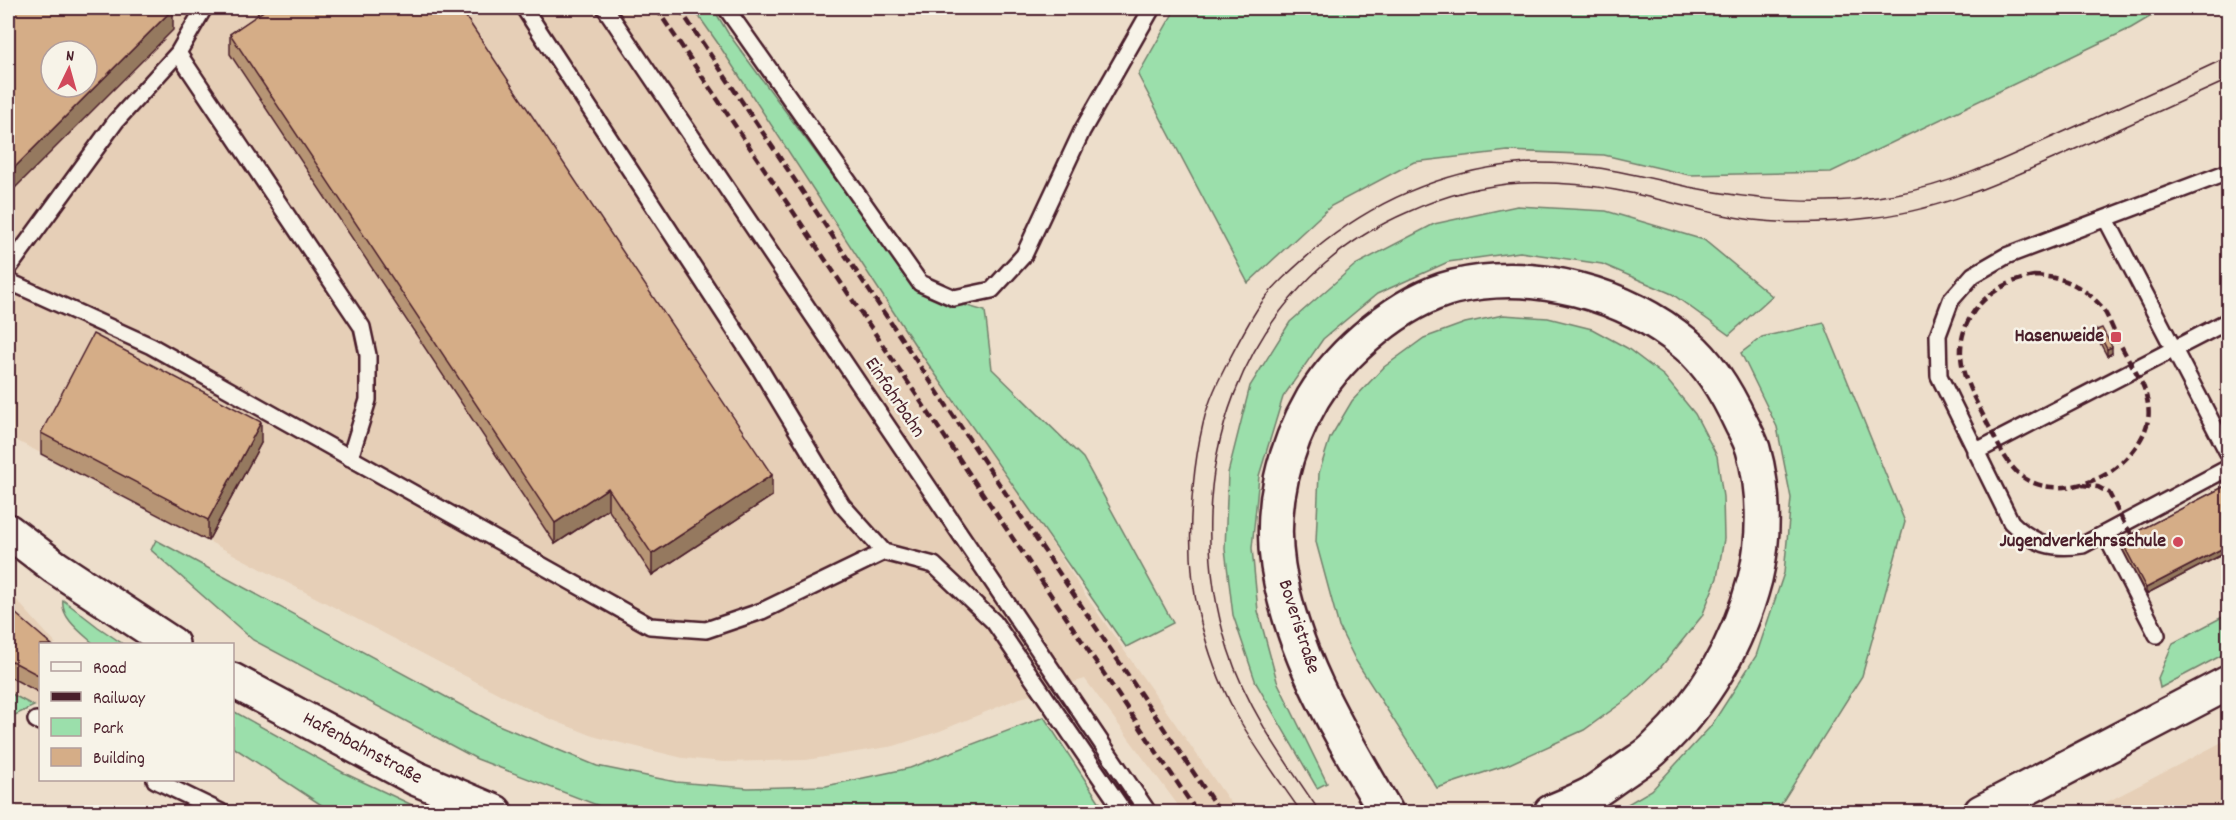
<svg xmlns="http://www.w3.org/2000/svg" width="2236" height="820" font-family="Dekko,sans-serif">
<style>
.built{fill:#e6cfb7;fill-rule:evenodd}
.green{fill:#9bdfab;stroke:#727f6b;stroke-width:1.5}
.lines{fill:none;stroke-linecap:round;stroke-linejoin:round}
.lane-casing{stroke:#4a1f2b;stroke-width:20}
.secondary-casing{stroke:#4a1f2b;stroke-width:38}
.lane{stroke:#f7f3e8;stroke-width:15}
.secondary{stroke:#f7f3e8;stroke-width:33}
.tram{stroke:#4a1f2b;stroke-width:1.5}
.rail{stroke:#4a1f2b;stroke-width:4.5;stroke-dasharray:9 4.5;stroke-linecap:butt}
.wall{fill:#b79574;stroke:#4a1f2b;stroke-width:1.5}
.shaded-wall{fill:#95795e;stroke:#4a1f2b;stroke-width:1.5}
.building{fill:#d5ad87;stroke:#4a1f2b;stroke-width:1.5;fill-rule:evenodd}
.poi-dot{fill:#d1495b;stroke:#f7f3e8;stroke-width:2}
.labels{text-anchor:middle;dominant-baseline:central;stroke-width:5;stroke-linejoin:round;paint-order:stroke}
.poi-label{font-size:20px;font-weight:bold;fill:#4a1f2b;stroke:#f7f3e8;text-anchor:end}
.street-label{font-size:20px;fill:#4a1f2b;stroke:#f7f3e8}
</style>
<rect width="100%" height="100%" fill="#eddecb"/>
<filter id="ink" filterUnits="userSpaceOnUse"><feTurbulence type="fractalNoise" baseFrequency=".0167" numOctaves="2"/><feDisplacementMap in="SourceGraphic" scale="12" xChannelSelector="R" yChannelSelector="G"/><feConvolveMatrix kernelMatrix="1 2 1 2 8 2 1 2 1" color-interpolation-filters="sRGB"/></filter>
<g filter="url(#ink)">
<!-- built -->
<path class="built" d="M8,8h685l24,34 200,306 104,148 65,100 151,216h-54l-98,-133 -68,20 -77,32 -46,15 -88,14 -82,2 -41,-4 -87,-21 -46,-18 -41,-20 -501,-263zM51,51h36v36h-36z
M8,592l6,5 42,47h-16v65l-32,-17z
M2228,739v73h-141h1z"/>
<!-- green -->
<path class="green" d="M693,8h20l15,25 190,259 67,19 7,58 91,89 90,165 -47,24 -209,-299 -200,-306z
M1176,8h989l-34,20 -300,144 -142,3 -85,-20 -96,-4 -94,11 -83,44 -83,77 -110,-208z
M1517,206l89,5 98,29 68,56 -43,39 -57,-41 -70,-30 -82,-12 -72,10 -71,32 -54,45 -40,58 -24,79 -7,72 6,63 19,70 50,102 -10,5 -61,-105 -23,-68 -8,-66 3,-76 22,-87 40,-64 65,-57 79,-41z
M1503,315l45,3 44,11 35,19 37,28 31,38 22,42 6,41 1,42 -7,39 -15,38 -41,51 -31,30 -46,33 -77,35 -70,23 -81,-127 -17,-34 -23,-85 3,-69 11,-35 22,-37 32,-34 40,-29 41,-15z
M1824,323l81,199 -43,154 -86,136h-162l38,-22 59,-64 45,-70 28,-83 7,-75 -14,-71 -36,-74 21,-16z
M156,540l340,184 101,42 79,16 72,6 78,-2 84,-18 134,-51 62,95h-491l-138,-53 -224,-119 -102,-90z
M63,600l35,27 25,17h-29c-12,-11 -34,-26 -31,-44z
M2228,614v38l-68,36 -2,-10 15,-35z
M8,692l26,14 -21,10 -5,-2z
M233,711l111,62 83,39h-91l-13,-6 -90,-59z"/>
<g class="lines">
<defs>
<path id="lane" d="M605,8l543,804
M726,8l194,275 34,15 38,-8 32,-35 58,-124 70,-123
M178,53l184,274 6,28v45l-18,58
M2228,172l-222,84 -33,19 -22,25 -13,35 1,41 72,146c22,22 42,28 72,23l145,-77
M2106,219l122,234
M8,269l108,-148 62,-68 26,-45
M8,281l143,65 499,280 56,4 56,-19 122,-59 -42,-47 -85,-141 -233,-356
M1975,452l253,-131
M2105,534l52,101
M884,552l50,13 60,57 130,190
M36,720l4,2
M155,780l66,32"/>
<path id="secondary" d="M8,531l47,36 117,77
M232,680l183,98 80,34
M1386,812c-45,-77 -94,-156 -108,-246 -9,-59 6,-118 35,-168 28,-46 88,-98 141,-111 80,-19 171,6 233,58 24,20 41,50 54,78 4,8 9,17 12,26 12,42 12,89 2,130 -17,65 -50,122 -99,168 -8,9 -20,15 -29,22 -12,8 -24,17 -36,25 -13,7 -27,12 -40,18
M1981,812l247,-129"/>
</defs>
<!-- lane casing -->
<use href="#lane" class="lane-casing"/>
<!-- secondary casing -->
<use href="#secondary" class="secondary-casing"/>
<!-- lane -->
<use href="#lane" class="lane"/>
<!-- secondary -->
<use href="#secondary" class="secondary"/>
<!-- tram -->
<path class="tram" d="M1301,812c-22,-32 -47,-65 -66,-100 -16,-30 -28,-64 -36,-97 -10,-41 -10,-86 -6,-128 2,-21 5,-42 10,-63 5,-23 16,-45 27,-66 10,-19 20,-39 32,-56 14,-19 33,-35 51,-51 59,-49 126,-79 203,-87 59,-5 116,10 173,23 69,14 137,20 207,7 57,-10 112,-37 165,-61 56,-25 112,-50 167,-76
M1320,812c-35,-51 -73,-103 -92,-163 -53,-170 10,-364 180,-437 35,-16 74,-27 113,-29 31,-1 63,1 94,7 46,8 91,24 138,30 41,5 85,2 125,-3 67,-8 132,-39 193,-66 52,-24 105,-47 157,-71"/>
<!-- rail -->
<path class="rail" d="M656,8l541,804
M679,8l541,804
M2034,276c16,1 30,2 44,11 7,4 15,10 21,17 9,10 13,24 19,36 8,16 19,32 26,48 3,10 6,21 4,32 -3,17 -16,34 -29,45 -25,22 -75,33 -101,8 -15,-14 -23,-36 -33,-54 -6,-12 -13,-24 -18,-37 -21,-53 15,-97 67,-106z
M2082,485l16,2 11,6 15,30 17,25"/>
</g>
<!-- wall -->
<path class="wall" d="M254,8h206l312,488 -120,79 -44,-66 -53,35 -325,-490v-20l29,-19z
M2097,330l15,23 -5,3 -10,-19z
M41,433l220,10 -53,98 -167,-87z
M2229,484v67l-83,43 -25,-48v-6z
M8,607l32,38v48l-32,-17z"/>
<!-- shaded-wall -->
<path class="shaded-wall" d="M173,9v21l-165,165v-21z
M2112,347v6l-5,3v-7z
M261,422v21l-53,98v-21z
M772,475v21l-120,79v-21z
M608,488v21l-53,35v-21z
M2229,545v6l-83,43v-6z"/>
<!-- building -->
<path class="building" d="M8,8h163l2,1 -165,165zM51,51h36v36h-36z
M268,8h192l312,467 -120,79 -44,-66 -53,35 -325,-489z
M2102,328l10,19 -5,2 -10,-19z
M93,334l168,88 -53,98 -167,-87z
M2229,484v61l-83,43 -25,-48z
M8,607l44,38h-12v31l-32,-17z"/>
</g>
<!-- markers -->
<g class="poi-dot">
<rect x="2110" y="331" width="12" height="12" rx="3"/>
<circle cx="2178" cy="542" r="6"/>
</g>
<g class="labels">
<!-- poi labels -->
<g class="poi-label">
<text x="2104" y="337">Hasenweide</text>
<text x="2166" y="542">Jugendverkehrsschule</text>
</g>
<!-- street labels -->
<g class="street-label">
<text transform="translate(894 398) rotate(56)">Einfahrbahn</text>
<text transform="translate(1298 627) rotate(72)">Boveristraße</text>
<text transform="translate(362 749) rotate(28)">Hafenbahnstraße</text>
</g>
</g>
<!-- margin -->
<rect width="2236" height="820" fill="none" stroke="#f7f3e8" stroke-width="30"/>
<rect x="15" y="15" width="2206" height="790" fill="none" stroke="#4a1f2b" stroke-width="2" filter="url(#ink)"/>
<!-- legend -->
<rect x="39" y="643" width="195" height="138" fill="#f7f3e8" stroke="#b29e9c" stroke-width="1.5"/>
<rect x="51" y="662" width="30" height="9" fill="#f7f3e8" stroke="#b29e9c" stroke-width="1.5"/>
<text x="93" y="673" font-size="18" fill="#4a1f2b">Road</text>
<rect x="51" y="692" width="30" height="9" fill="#4a1f2b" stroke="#b29e9c" stroke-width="1.5"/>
<text x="93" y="703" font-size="18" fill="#4a1f2b">Railway</text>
<rect x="51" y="718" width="30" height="18" fill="#9bdfab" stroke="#b29e9c" stroke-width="1.5"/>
<text x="93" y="733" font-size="18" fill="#4a1f2b">Park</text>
<rect x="51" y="748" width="30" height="18" fill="#d5ad87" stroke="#b29e9c" stroke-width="1.5"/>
<text x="93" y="763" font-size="18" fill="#4a1f2b">Building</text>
<!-- north arrow -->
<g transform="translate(69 69) rotate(5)"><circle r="28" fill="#f7f3e8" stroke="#b29e9c" stroke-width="1.5"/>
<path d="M0-4.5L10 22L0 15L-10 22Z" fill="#d1495b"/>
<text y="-9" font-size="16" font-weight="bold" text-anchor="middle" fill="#4a1f2b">N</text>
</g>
</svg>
